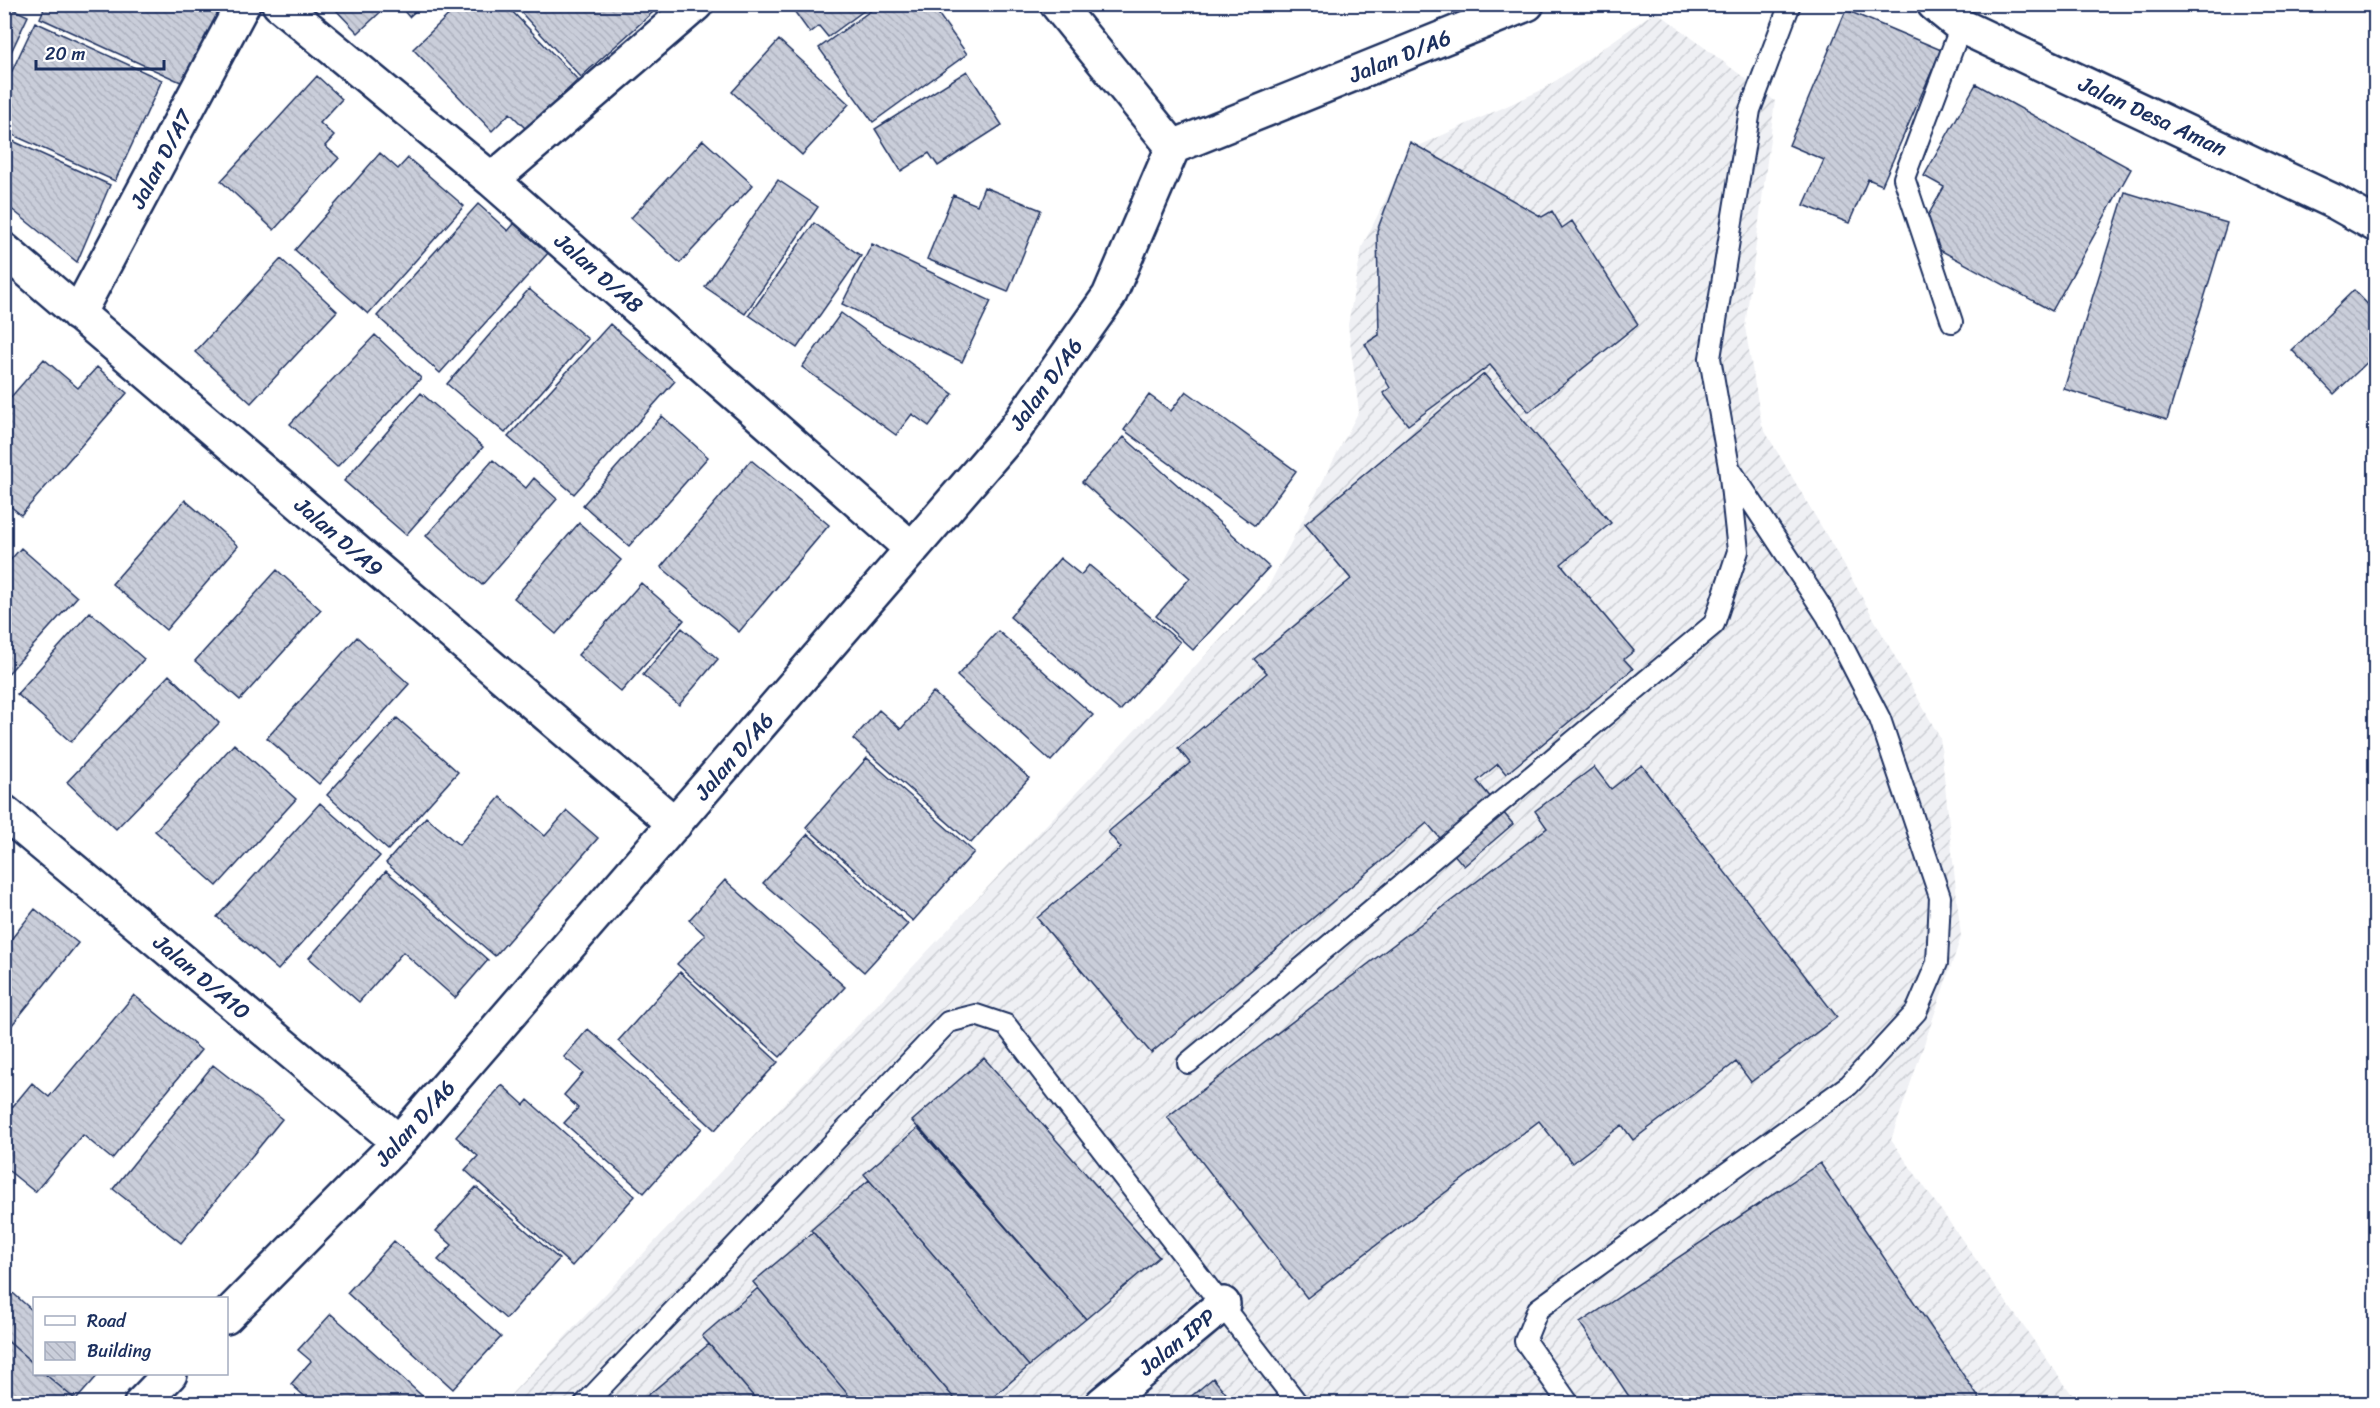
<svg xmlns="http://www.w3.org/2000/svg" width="2380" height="1408" font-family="Sriracha,sans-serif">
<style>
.industrial{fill:url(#industrial-furrows)}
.building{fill:url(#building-back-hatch);stroke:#1b2f5e;stroke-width:1.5}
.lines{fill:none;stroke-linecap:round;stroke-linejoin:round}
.service-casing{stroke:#1b2f5e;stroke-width:24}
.minor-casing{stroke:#1b2f5e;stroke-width:38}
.tertiary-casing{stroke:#1b2f5e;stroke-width:38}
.service{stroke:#fff;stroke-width:20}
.minor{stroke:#fff;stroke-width:33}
.tertiary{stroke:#fff;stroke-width:33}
.labels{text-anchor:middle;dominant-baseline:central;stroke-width:4.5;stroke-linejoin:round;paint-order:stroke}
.street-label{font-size:22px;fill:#1b2f5e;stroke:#fff}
</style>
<defs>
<pattern id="industrial-furrows" width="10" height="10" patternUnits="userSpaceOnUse" patternTransform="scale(1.5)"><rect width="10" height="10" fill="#eff0f4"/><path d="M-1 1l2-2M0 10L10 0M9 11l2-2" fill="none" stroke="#ccced4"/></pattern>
<pattern id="building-back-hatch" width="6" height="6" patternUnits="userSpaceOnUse" patternTransform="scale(1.5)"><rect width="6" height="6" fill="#caceda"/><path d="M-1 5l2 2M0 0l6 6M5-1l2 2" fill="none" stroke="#adb1be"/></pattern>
</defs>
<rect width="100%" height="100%" fill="#fff"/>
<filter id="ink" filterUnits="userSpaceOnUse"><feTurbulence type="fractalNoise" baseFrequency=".0167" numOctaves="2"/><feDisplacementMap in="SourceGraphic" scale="12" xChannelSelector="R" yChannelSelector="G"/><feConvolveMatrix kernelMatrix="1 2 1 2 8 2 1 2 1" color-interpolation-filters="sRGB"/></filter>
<g filter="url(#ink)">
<!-- industrial -->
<path class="industrial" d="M1656,11l119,90 -30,226 17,99 82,139 96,173 21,199 -70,203 187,263 -1576,1 764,-813 93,-180 -11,-86 14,-78 48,-97 134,-61z"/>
<!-- building -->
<path class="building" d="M46,4h180l-30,85 -156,-71z
M340,4h49l-31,29 -23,-24z
M398,4h25l-14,13z
M460,4h45l73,76 -52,49 -16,-16 -18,18 -79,-82z
M513,4h149l-81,73z
M789,4h84l-45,33 -9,-11 -9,7z
M880,4h74l-15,11 28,39 -94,68 -54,-74z
M4,5l24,11 -24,51z
M1846,10l95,40 -59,135 -14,-6 -19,44 -45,-18 20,-45 -35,-15z
M35,22l127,58 -47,101 -111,-50v-43z
M779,40l70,64 -47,51 -70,-63z
M967,71l35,54 -64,41 -9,-13 -28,18 -26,-42z
M317,76l25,23 -22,24 14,13 -9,10 14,12 -65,72 -53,-49z
M1976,84l155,85 -79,142 -136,-74 28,-50 -20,-11z
M4,137l106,48 -33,77 -73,-59z
M703,140l50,45 -73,78 -49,-45z
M1410,142l132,75 10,-6 10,17 10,-7 66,103 -109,88 -39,-47 -82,60 -25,-32 7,-5 -25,-44 14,-9 -2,-104z
M380,153l18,16 10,-11 56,48 -96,108 -73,-64z
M778,180l40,27 -73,107 -40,-27z
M984,187l57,23 -33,82 -81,-33 26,-64 24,10z
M2125,192l102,31 -60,197 -103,-31z
M478,204l30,27 16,-19 34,30 -118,131 -63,-57z
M814,223l47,33 -64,92 -48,-33z
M872,244l119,57 -29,61 -120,-58z
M281,259l56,52 -86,92 -56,-51z
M529,289l59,50 -83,94 -58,-49z
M2354,290l22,23v41l-42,40 -42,-44z
M841,313l112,81 -24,32 -17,-12 -16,21 -94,-68z
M610,324l65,57 -101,113 -66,-57z
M375,335l46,43 -84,89 -47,-43z
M44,359l34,29 19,-21 30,26 -106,122 -17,-14v-96z
M1484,374l127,149 -50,41 73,87 -10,8 9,10 -127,105 -8,-10 -21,17 36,43 -49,42 -37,-43 -276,230 -114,-135 84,-70 -13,-16 82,-69 -12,-15 89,-75 -13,-14 97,-80 -46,-55z
M1186,391l110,80 -41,55 -131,-96 25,-35 22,16z
M421,393l62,54 -77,88 -62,-54z
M662,416l46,41 -79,89 -46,-41z
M1124,437l145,130 -76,83 -37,-34 34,-38 -108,-96z
M493,460l33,28 8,-10 23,21 -75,86 -56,-49z
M751,460l78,65 -90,107 -78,-65z
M185,500l53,46 -72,84 -54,-46z
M579,523l42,37 -65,74 -42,-36z
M21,548l56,49 -73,81v-111z
M1060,558l21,17 8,-10 91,77 -60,69 -110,-94z
M277,570l44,40 -81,90 -45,-39z
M641,583l43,37 -63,72 -43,-37z
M90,612l54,47 -73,83 -54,-48z
M682,628l36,31 -39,46 -36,-30z
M998,631l95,84 -42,46 -94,-85z
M357,637l52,47 -90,100 -52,-46z
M169,675l50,48 -103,106 -49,-47z
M933,692l96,86 -58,65 -118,-104 26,-29 22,19z
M397,718l61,54 -70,78 -61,-55z
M234,744l62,55 -79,87 -62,-55z
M867,758l107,94 -61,69 -107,-94z
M1642,765l195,252 -86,65 -15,-20 -103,78 -11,-15 -50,38 -33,-42 -232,177 -140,-181 380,-289 -12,-17 59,-44 17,22z
M500,797l45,39 22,-25 31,27 -103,118 -109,-93 40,-46 33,28z
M320,803l60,53 -102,114 -61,-53z
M808,834l100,90 -44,48 -101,-89z
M386,871l102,89 -33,38 -52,-46 -44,50 -50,-44z
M725,880l120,107 -65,70 -103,-93 28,-29 -16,-15z
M35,909l43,34 -66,82 -8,-6v-81l5,4z
M680,972l98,90 -63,68 -97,-89z
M134,995l67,55 -89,109 -29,-24 -48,57 -31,-25v-50l28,-34 17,14z
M588,1029l114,99 -58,65 -80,-70 14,-15 -14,-13 19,-22 -19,-16z
M984,1058l175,199 -73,62 -174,-198z
M213,1065l69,54 -101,124 -68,-54z
M502,1085l22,20 4,-5 107,96 -63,70 -107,-96 13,-14 -22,-19z
M919,1127l167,192 -57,47 -165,-192z
M1820,1163l163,241h-349l-54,-81z
M869,1180l160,186 -44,38h-26l-148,-174z
M476,1187l83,72 -53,60 -68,-59 14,-15 -16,-14z
M813,1232l146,172h-103l-103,-122z
M394,1241l107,96 -48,52 -106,-96z
M4,1285l30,27v52l-30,-26z
M758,1288l98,116h-96l-58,-68z
M331,1314l99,89 -117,1 -22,-20 20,-23 -13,-11z
M4,1338l30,26v10h11l31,26 -4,4h-52l-16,-14z
M709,1344l51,60h-109l-5,-7z
M45,1374h54l-23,26z
M1213,1378l22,26h-53z
M4,1390l16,14h-16z"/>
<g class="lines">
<defs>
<path id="service" d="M1952,322l-48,-144 57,-152
M1188,1063l526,-439 24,-73 -9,-84 -19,-109 40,-248 40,-106
M585,1404l363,-382 28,-7 30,10 292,379
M1569,1404l-44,-63 13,-32 311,-224 67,-73 21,-49 3,-66 -60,-178 -53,-103 -97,-147"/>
<path id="minor" d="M279,4l213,176 420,369
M1057,4l116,143
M492,180l204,-176
M4,250l671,574
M78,314l165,-310
M4,812l395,330
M226,1317l173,-175 614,-710 96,-136 64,-149 354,-143
M141,1404l29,-30
M1102,1404l121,-100"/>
<path id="tertiary" d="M1934,4l27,22 374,176 41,23"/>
</defs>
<!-- service casing -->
<use href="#service" class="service-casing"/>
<!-- minor casing -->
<use href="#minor" class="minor-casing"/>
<!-- tertiary casing -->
<use href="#tertiary" class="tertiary-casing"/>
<!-- service -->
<use href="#service" class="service"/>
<!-- minor -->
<use href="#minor" class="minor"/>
<!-- tertiary -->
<use href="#tertiary" class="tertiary"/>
</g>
</g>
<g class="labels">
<!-- street labels -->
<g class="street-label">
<text transform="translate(1400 56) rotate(-22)">Jalan D/A6</text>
<text transform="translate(2153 116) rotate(25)">Jalan Desa Aman</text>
<text transform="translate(161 159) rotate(-62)">Jalan D/A7</text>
<text transform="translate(599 273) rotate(41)">Jalan D/A8</text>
<text transform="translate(1046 384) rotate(-54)">Jalan D/A6</text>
<text transform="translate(339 537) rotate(41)">Jalan D/A9</text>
<text transform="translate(734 756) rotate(-49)">Jalan D/A6</text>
<text transform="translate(202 977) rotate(40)">Jalan D/A10</text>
<text transform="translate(415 1123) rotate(-48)">Jalan D/A6</text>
<text transform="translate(1177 1342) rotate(-39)">Jalan IPP</text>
</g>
</g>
<!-- margin -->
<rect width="2380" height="1408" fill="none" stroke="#fff" stroke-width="24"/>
<rect x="12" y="12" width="2356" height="1384" fill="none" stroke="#1b2f5e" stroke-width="2" filter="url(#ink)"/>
<!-- legend -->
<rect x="33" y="1297" width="195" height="78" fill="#ffffff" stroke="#a4acbf" stroke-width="1.5"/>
<rect x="45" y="1316" width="30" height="9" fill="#ffffff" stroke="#a4acbf" stroke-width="1.5"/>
<text x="87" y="1327" font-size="18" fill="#1b2f5e">Road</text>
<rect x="45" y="1342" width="30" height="18" fill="url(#building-back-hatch)" stroke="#a4acbf" stroke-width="1.5"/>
<text x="87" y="1357" font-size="18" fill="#1b2f5e">Building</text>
<!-- scale -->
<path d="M36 60v9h128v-9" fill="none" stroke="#1b2f5e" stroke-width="3"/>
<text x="45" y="60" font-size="18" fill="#1b2f5e" stroke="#ffffff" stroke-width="4.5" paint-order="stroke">20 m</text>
</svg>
